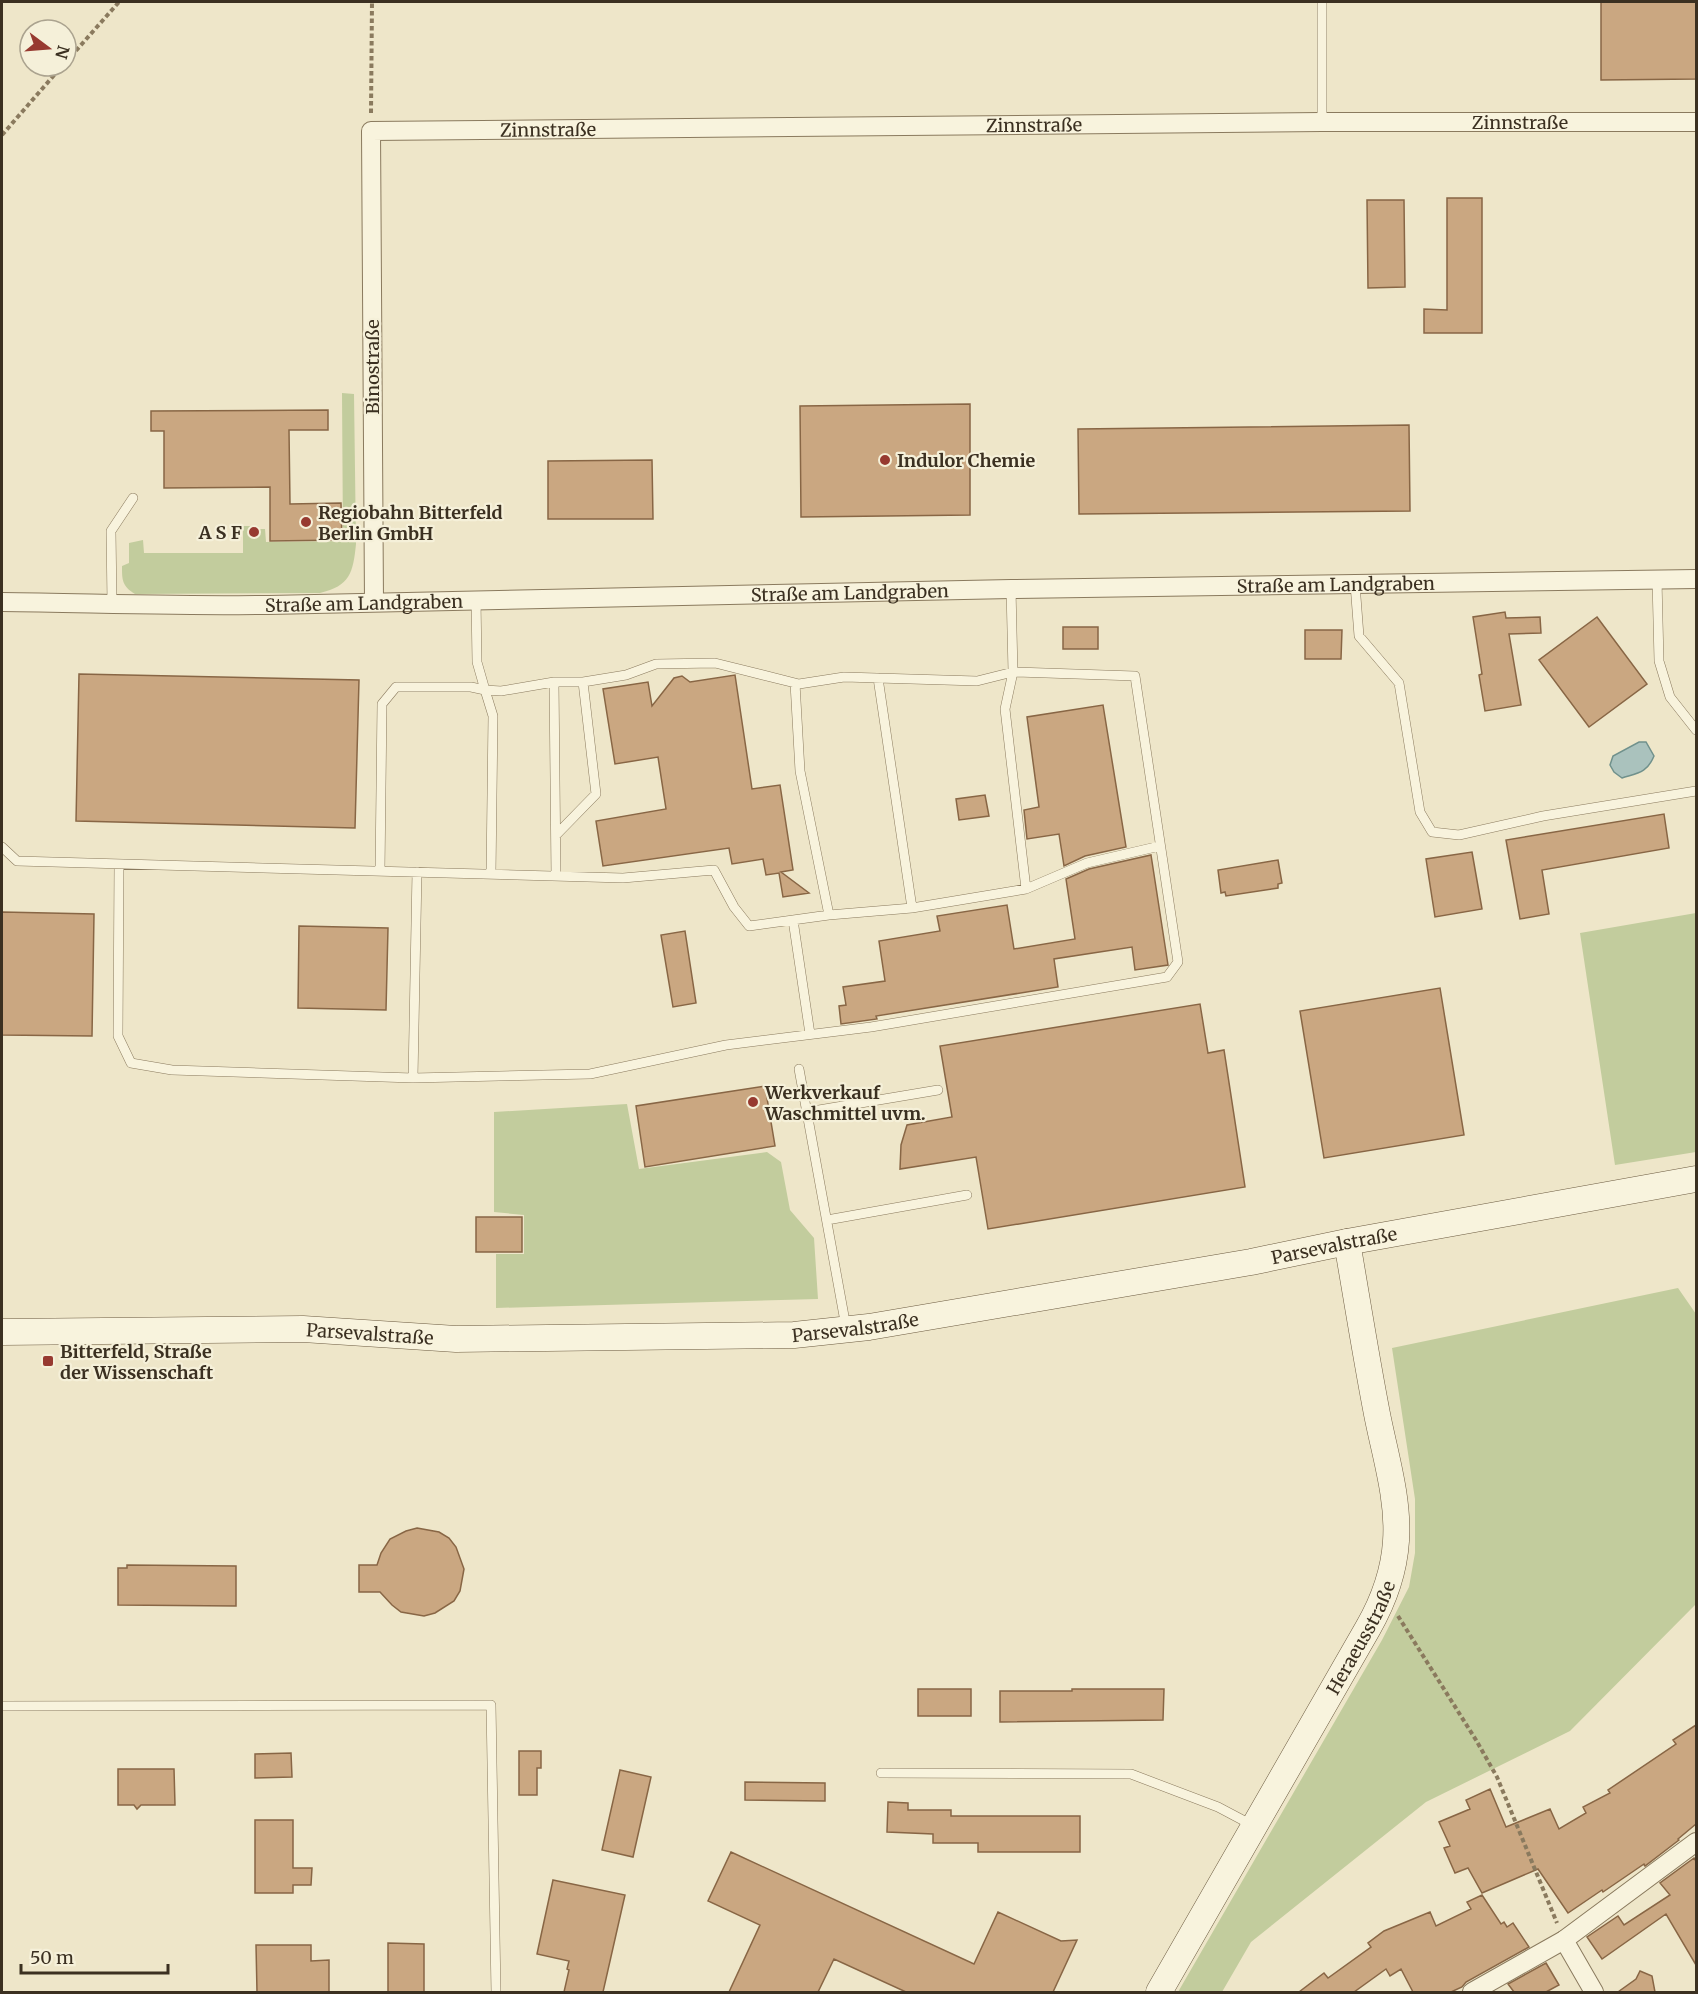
<svg xmlns="http://www.w3.org/2000/svg" width="1698" height="1994" font-family="Merriweather,serif">
<style>
.green{fill:#c2cc9d}
.water{fill:#aac2bd;stroke:#70918c;stroke-width:1.5}
.building{fill:#caa781;stroke:#886645;stroke-width:1.5}
.lines{fill:none;stroke-linecap:round;stroke-linejoin:round}
.lane-casing{stroke:#8a7a5e;stroke-width:10}
.street-casing{stroke:#8a7a5e;stroke-width:20}
.secondary-casing{stroke:#6c5b41;stroke-width:27}
.path{stroke:#8a7a5e;stroke-width:4;stroke-dasharray:4.5 3;stroke-linecap:butt}
.lane{stroke:#f8f3dd;stroke-width:9}
.street{stroke:#f8f3dd;stroke-width:18}
.secondary{stroke:#f8f3dd;stroke-width:26}
.poi-dot{fill:#973a30;stroke:#f5f0d9;stroke-width:2}
.labels{text-anchor:middle;dominant-baseline:central;stroke-width:4.5;stroke-linejoin:round;paint-order:stroke}
.street-label{font-size:18px;fill:#3b3021;stroke:#f5f0d9}
.poi-label{font-size:18px;font-weight:bold;fill:#3b3021;stroke:#f5f0d9;text-anchor:start}
</style>
<rect width="100%" height="100%" fill="#eee6c9"/>
<!-- green -->
<path class="green" d="M342,393l12,1 2,150c-3,29 -6,42 -36,49l-185,1c-13,-8 -13,-14 -13,-28l7,-3v-20l14,-3 1,13h99v-27h15l1,3h6l1,13 77,-1z
M1696,913v239l-81,13 -35,-232z
M627,1104l12,65 128,-17 14,10 9,48 24,28 4,61 -322,9v-54h28v-39l-30,-3v-100z
M1678,1288l18,26v290l-126,127 -144,71 -175,140 -29,50h-44l204,-352 27,-53 6,-34v-54l-23,-151z"/>
<!-- water -->
<path class="water" d="M1639,742h7l8,14c-7,17 -16,17 -32,22l-8,-6 -4,-7 3,-9z"/>
<!-- building -->
<path class="building" d="M1601,2h95v77l-95,1z
M1447,198h35v135h-58v-24l23,1z
M1367,200h37l1,87 -37,1z
M970,404v111l-169,2 -1,-111z
M328,410v20h-39l1,74 51,-1 1,37 -72,1v-54l-106,1v-57h-13v-20z
M1409,425l1,86 -331,3 -1,-85z
M652,460l1,59h-105v-58z
M1505,612l1,6 34,-1 1,16 -32,1 12,71 -36,6 -6,-36 3,-1 -9,-57z
M1597,617l50,67 -58,43 -50,-67z
M1063,627h35v22h-35z
M1305,630h37l-1,29h-36z
M79,674l280,6 -4,148 -279,-7z
M735,675l17,114 28,-4 13,85 -12,2 28,21 -26,4 -4,-24 -13,2 -3,-16 -31,5 -3,-16 -126,18 -7,-45 70,-12 -8,-52 -43,7 -12,-75 45,-7 4,24 22,-28 8,-2 8,6z
M1103,705l23,142 -41,9 -21,10 -5,-32 -32,5 -3,-29 15,-3 -12,-90z
M985,795l4,21 -30,4 -3,-21z
M1664,814l5,34 -127,22 7,44 -29,5 -14,-79z
M1472,852l10,57 -47,8 -9,-58z
M1151,855l17,110 -33,5 -3,-23 -78,12 4,28 -182,29 1,3 -36,5 -2,-18 7,-1 -3,-18 42,-6 -6,-40 61,-10 -3,-15 70,-11 7,44 61,-10 -9,-60 23,-10z
M1278,860l4,23 -4,1v4l-52,8 -1,-4 -4,1 -3,-23z
M2,912l92,2 -2,122 -90,-1z
M299,926l89,2 -2,82 -88,-2z
M685,931l11,72 -23,4 -12,-72z
M1440,988l24,147 -140,23 -24,-147z
M1200,1004l8,49 16,-3 21,137 -257,42 -12,-72 -76,12 1,-24 6,-20 45,-8 -12,-71z
M765,1086l10,60 -130,21 -9,-61z
M476,1217h46v35h-46z
M417,1528l22,4 10,6 7,9 8,22 -4,22 -6,10 -19,12 -11,3 -23,-4 -9,-7 -12,-13h-21v-27h18l4,-12 9,-14 16,-8z
M127,1565l109,1v40l-118,-1v-37h9z
M918,1689h53v27h-53z
M1072,1689h92l-1,31 -163,2v-31h72z
M1696,1725v99l-18,15 1,1 -34,26 -1,-2 -41,28 -1,-2 -34,23 -30,-44 -56,24 -14,-25 -13,5 -11,-25 6,-2 -11,-24 31,-13 -4,-9 24,-11 16,38 44,-18 9,20 27,-16 -3,-6 27,-14 -2,-3 68,-46 -3,-4z
M519,1751h22v17h-4v27h-18z
M291,1753l1,24 -37,1v-24z
M118,1769h56l1,36h-34l-4,4 -3,-4h-16z
M620,1770l31,7 -18,80 -31,-7z
M745,1782l80,1v18l-80,-1z
M888,1802l20,1v7h43v6h129v36h-102v-9h-45v-9l-46,-2z
M255,1820h38v48h19l-1,17h-18v8h-38z
M731,1852l243,112 24,-52 63,29 16,-1 -24,52h-147l-72,-33 -16,33h-89l31,-67 -52,-24z
M1694,1858l2,3v104l-30,-51 -64,45 -15,-22 31,-21 6,9 46,-30 -10,-12z
M553,1880l72,15 -22,97h-39l5,-22 -2,-1 2,-8 -32,-7z
M1482,1895l19,29 3,-2 3,5 6,-4 16,24 -63,35 -4,5 -11,5h-38l-12,-23 -11,7 -4,-7 -32,23h-55l25,-19 4,5 43,-31 -3,-4 16,-12 46,-19 6,14 35,-17 -4,-7z
M388,1943l36,1v48h-36z
M256,1945h55v16l18,-1v32h-72z
M1546,1963l13,22 -13,7h-32l-6,-8z
M1640,1971l12,5 3,16h-37l18,-13z"/>
<g class="lines">
<defs>
<path id="lane" d="M1322,122v-120
M1657,580l2,81 11,36 26,33
M1355,584l4,52 40,47 21,129 12,20 27,3 84,-19 153,-25
M1011,589l2,83 -8,37 21,180
M476,600l1,62 8,28 16,1 53,-9h29
M112,603l-1,-72 22,-33
M878,678l34,230
M554,682l2,194
M795,683l5,88 29,144
M2,847l15,14 606,17 91,-8 20,37 15,19 80,-11 83,-7 114,-19 61,-26 73,-17
M119,864l-1,172 13,27 41,7 241,8 4,-206
M380,871l2,-167 14,-17h75l14,3 8,26 -2,158
M793,920l17,114
M799,1069l47,258
M413,1078l177,-4 136,-29 145,-18 296,-50 11,-15 -43,-286 -122,-4 -36,9 -133,-4 -45,7 -84,-21 -59,1 -30,11 -43,7 13,112 -40,41
M807,1112l131,-22
M827,1220l140,-25
M2,1706l489,-1 5,287
M881,1773l250,1 87,33 34,18"/>
<g id="street">
<path id="s1" d="M2,602c89,1 178,4 267,3l742,-16 685,-10"/>
<path id="s2" d="M374,602l-3,-471 951,-9h374"/>
<path d="M1564,1940l30,52"/>
<path d="M1472,1992l92,-52 132,-98"/>
</g>
<g id="secondary">
<path id="s3" d="M2,1332l301,-3 153,10 338,-4 75,-8 382,-65 96,-20 349,-63"/>
<path id="s4" d="M1159,1992l209,-364c16,-28 26,-55 28,-87 3,-42 -11,-86 -19,-127 -11,-57 -20,-114 -30,-172"/>
</g>
</defs>
<!-- lane casing -->
<use href="#lane" class="lane-casing"/>
<!-- street casing -->
<use href="#street" class="street-casing"/>
<!-- secondary casing -->
<use href="#secondary" class="secondary-casing"/>
<!-- path -->
<path class="path" d="M66,62l53,-60
M371,113l1,-111
M2,135l60,-69
M1398,1616l78,124 21,37 60,146"/>
<!-- lane -->
<use href="#lane" class="lane"/>
<!-- street -->
<use href="#street" class="street"/>
<!-- secondary -->
<use href="#secondary" class="secondary"/>
</g>
<!-- markers -->
<g class="poi-dot">
<circle cx="885" cy="460" r="6"/>
<circle cx="306" cy="522" r="6"/>
<circle cx="254" cy="532" r="6"/>
<circle cx="753" cy="1102" r="6"/>
<rect x="42" y="1355" width="12" height="12" rx="3"/>
</g>
<g class="labels">
<!-- street labels -->
<g class="street-label">
<text stroke="none"><textPath href="#s2" startOffset="1620">Zinnstraße</textPath></text>
<text stroke="none"><textPath href="#s2" startOffset="1134">Zinnstraße</textPath></text>
<text stroke="none"><textPath href="#s2" startOffset="648">Zinnstraße</textPath></text>
<text transform="translate(372 367) rotate(-90)">Binostraße</text>
<text stroke="none"><textPath href="#s1" startOffset="1334">Straße am Landgraben</textPath></text>
<text stroke="none"><textPath href="#s1" startOffset="848">Straße am Landgraben</textPath></text>
<text stroke="none"><textPath href="#s1" startOffset="362">Straße am Landgraben</textPath></text>
<text stroke="none"><textPath href="#s3" startOffset="1340">Parsevalstraße</textPath></text>
<text stroke="none"><textPath href="#s3" startOffset="854">Parsevalstraße</textPath></text>
<text stroke="none"><textPath href="#s3" startOffset="368">Parsevalstraße</textPath></text>
<text stroke="none"><textPath href="#s4" startOffset="408">Heraeusstraße</textPath></text>
</g>
<!-- poi labels -->
<g class="poi-label">
<text x="897" y="460">Indulor Chemie</text>
<text x="318" y="512">Regiobahn Bitterfeld<tspan x="318" dy="21">Berlin GmbH</tspan></text>
<text x="242" y="532" text-anchor="end">A S F</text>
<text x="765" y="1092">Werkverkauf<tspan x="765" dy="21">Waschmittel uvm.</tspan></text>
<text x="60" y="1351">Bitterfeld, Straße<tspan x="60" dy="21">der Wissenschaft</tspan></text>
</g>
</g>
<!-- border -->
<rect width="1698" height="1994" fill="none" stroke="#3b3021" stroke-width="6"/>
<!-- north arrow -->
<g transform="translate(48 48) rotate(106)"><circle r="28" fill="#f5f0d9" stroke="#aba38f" stroke-width="1.5"/>
<path d="M0-4.5L10 22L0 15L-10 22Z" fill="#973a30"/>
<text y="-9" font-size="16" font-weight="bold" text-anchor="middle" fill="#3b3021">N</text>
</g>
<!-- scale -->
<path d="M21 1964v9h147v-9" fill="none" stroke="#3b3021" stroke-width="3"/>
<text x="30" y="1964" font-size="18" fill="#3b3021" stroke="#f5f0d9" stroke-width="4.5" paint-order="stroke">50 m</text>
</svg>
